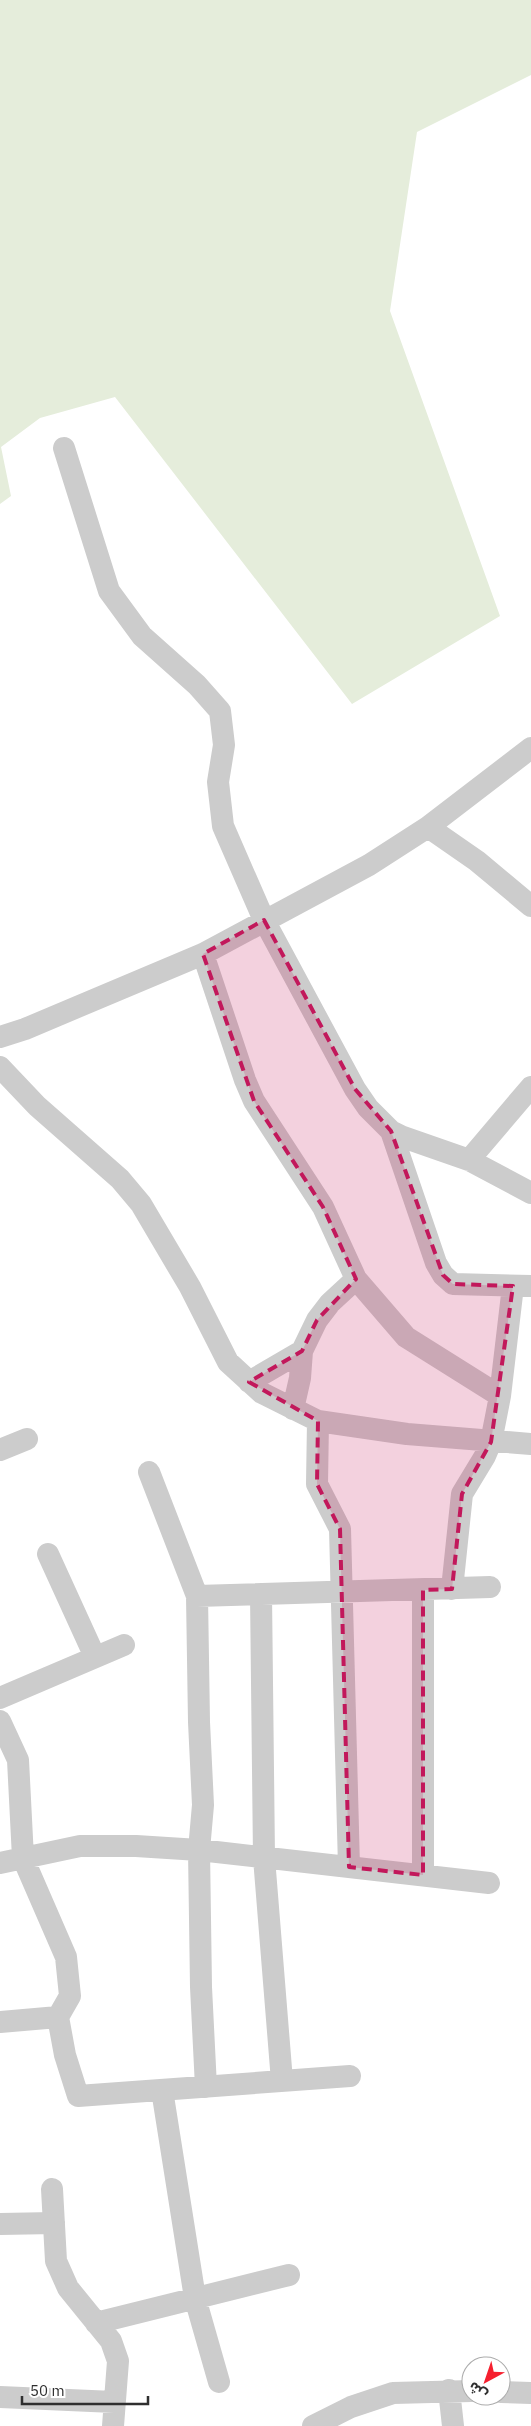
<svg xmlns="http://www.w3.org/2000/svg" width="531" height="2426" font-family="'IBM Plex Sans','Noto Sans Arabic',sans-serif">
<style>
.green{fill:#e5eddb}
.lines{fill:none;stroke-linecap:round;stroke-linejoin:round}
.minor{stroke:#ccc;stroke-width:22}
.marked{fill:#c2185b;fill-opacity:0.2;stroke:#c2185b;stroke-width:4;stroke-dasharray:10 6;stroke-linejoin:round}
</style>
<rect width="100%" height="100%" fill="#fff"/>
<!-- green -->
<path class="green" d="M0,0h531v75l-114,57 -27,179 110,305 -148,88 -237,-307 -75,21 -39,29 10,49 -11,8z"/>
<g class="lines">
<!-- minor -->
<path class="minor" d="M64,448l45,143 33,45 55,49 23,26 4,34 -6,37 5,44 41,94 91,169 13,19 23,23 12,6 66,23 62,33
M428,827l49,34 54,45
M203,954l42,126 9,21 69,106 33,72 50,58 94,59
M0,1037l25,-8 178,-75 166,-89 59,-38 103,-79
M0,1067l37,39 83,73 21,25 49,83 38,75 34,31 56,28 89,13 124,10
M391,1131l45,132 7,12 10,9 78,2
M469,1160l62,-73
M249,1382l53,-31
M293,1409l7,-31 2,-27 15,-31 13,-17 26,-24
M318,1421l-1,63 23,45 9,338
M0,1450l27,-11
M149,1472l48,124 2,126 4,83 -4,45 2,137 5,100
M48,1554l47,103
M452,1589l10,-95 23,-38 6,-14 9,-46 13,-110
M261,1594l3,264 18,223
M197,1596l293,-9
M0,1698l124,-53
M0,1721l18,39 5,98 43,99 4,39 -12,21 7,38 13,41 272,-20
M0,1863l80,-17h56l63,4 290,33
M423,1875v-285
M0,2022l58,-5
M162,2090l33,208 24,84
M52,2189l4,72 12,27 43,53 7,20 -5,65
M0,2224l54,-1
M96,2323l193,-48
M449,2390l4,36
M501,2392l30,1
M0,2397l114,5
M313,2426l38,-19 42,-14 78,-2"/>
</g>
<!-- marked area -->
<path class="marked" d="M264,920l91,169 36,42 52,144 10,9 60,2 -22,156 -29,52 -10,95 -29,1v285l-74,-8 -9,-338 -23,-45 1,-63 -69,-39 53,-31 15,-31 39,-41 -33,-72 -69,-106 -51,-147z"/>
<!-- north arrow -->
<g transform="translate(486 2381) rotate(220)"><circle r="24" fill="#ffffff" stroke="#acacac"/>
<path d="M0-4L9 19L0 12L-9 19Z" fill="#f6202f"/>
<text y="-8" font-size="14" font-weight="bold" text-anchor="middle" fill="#2f2f2f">ش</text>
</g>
<!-- scale -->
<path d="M22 2396v8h126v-8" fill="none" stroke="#2f2f2f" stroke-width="2.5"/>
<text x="30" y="2396" font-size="15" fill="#2f2f2f" stroke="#ffffff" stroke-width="4" paint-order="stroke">50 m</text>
</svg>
